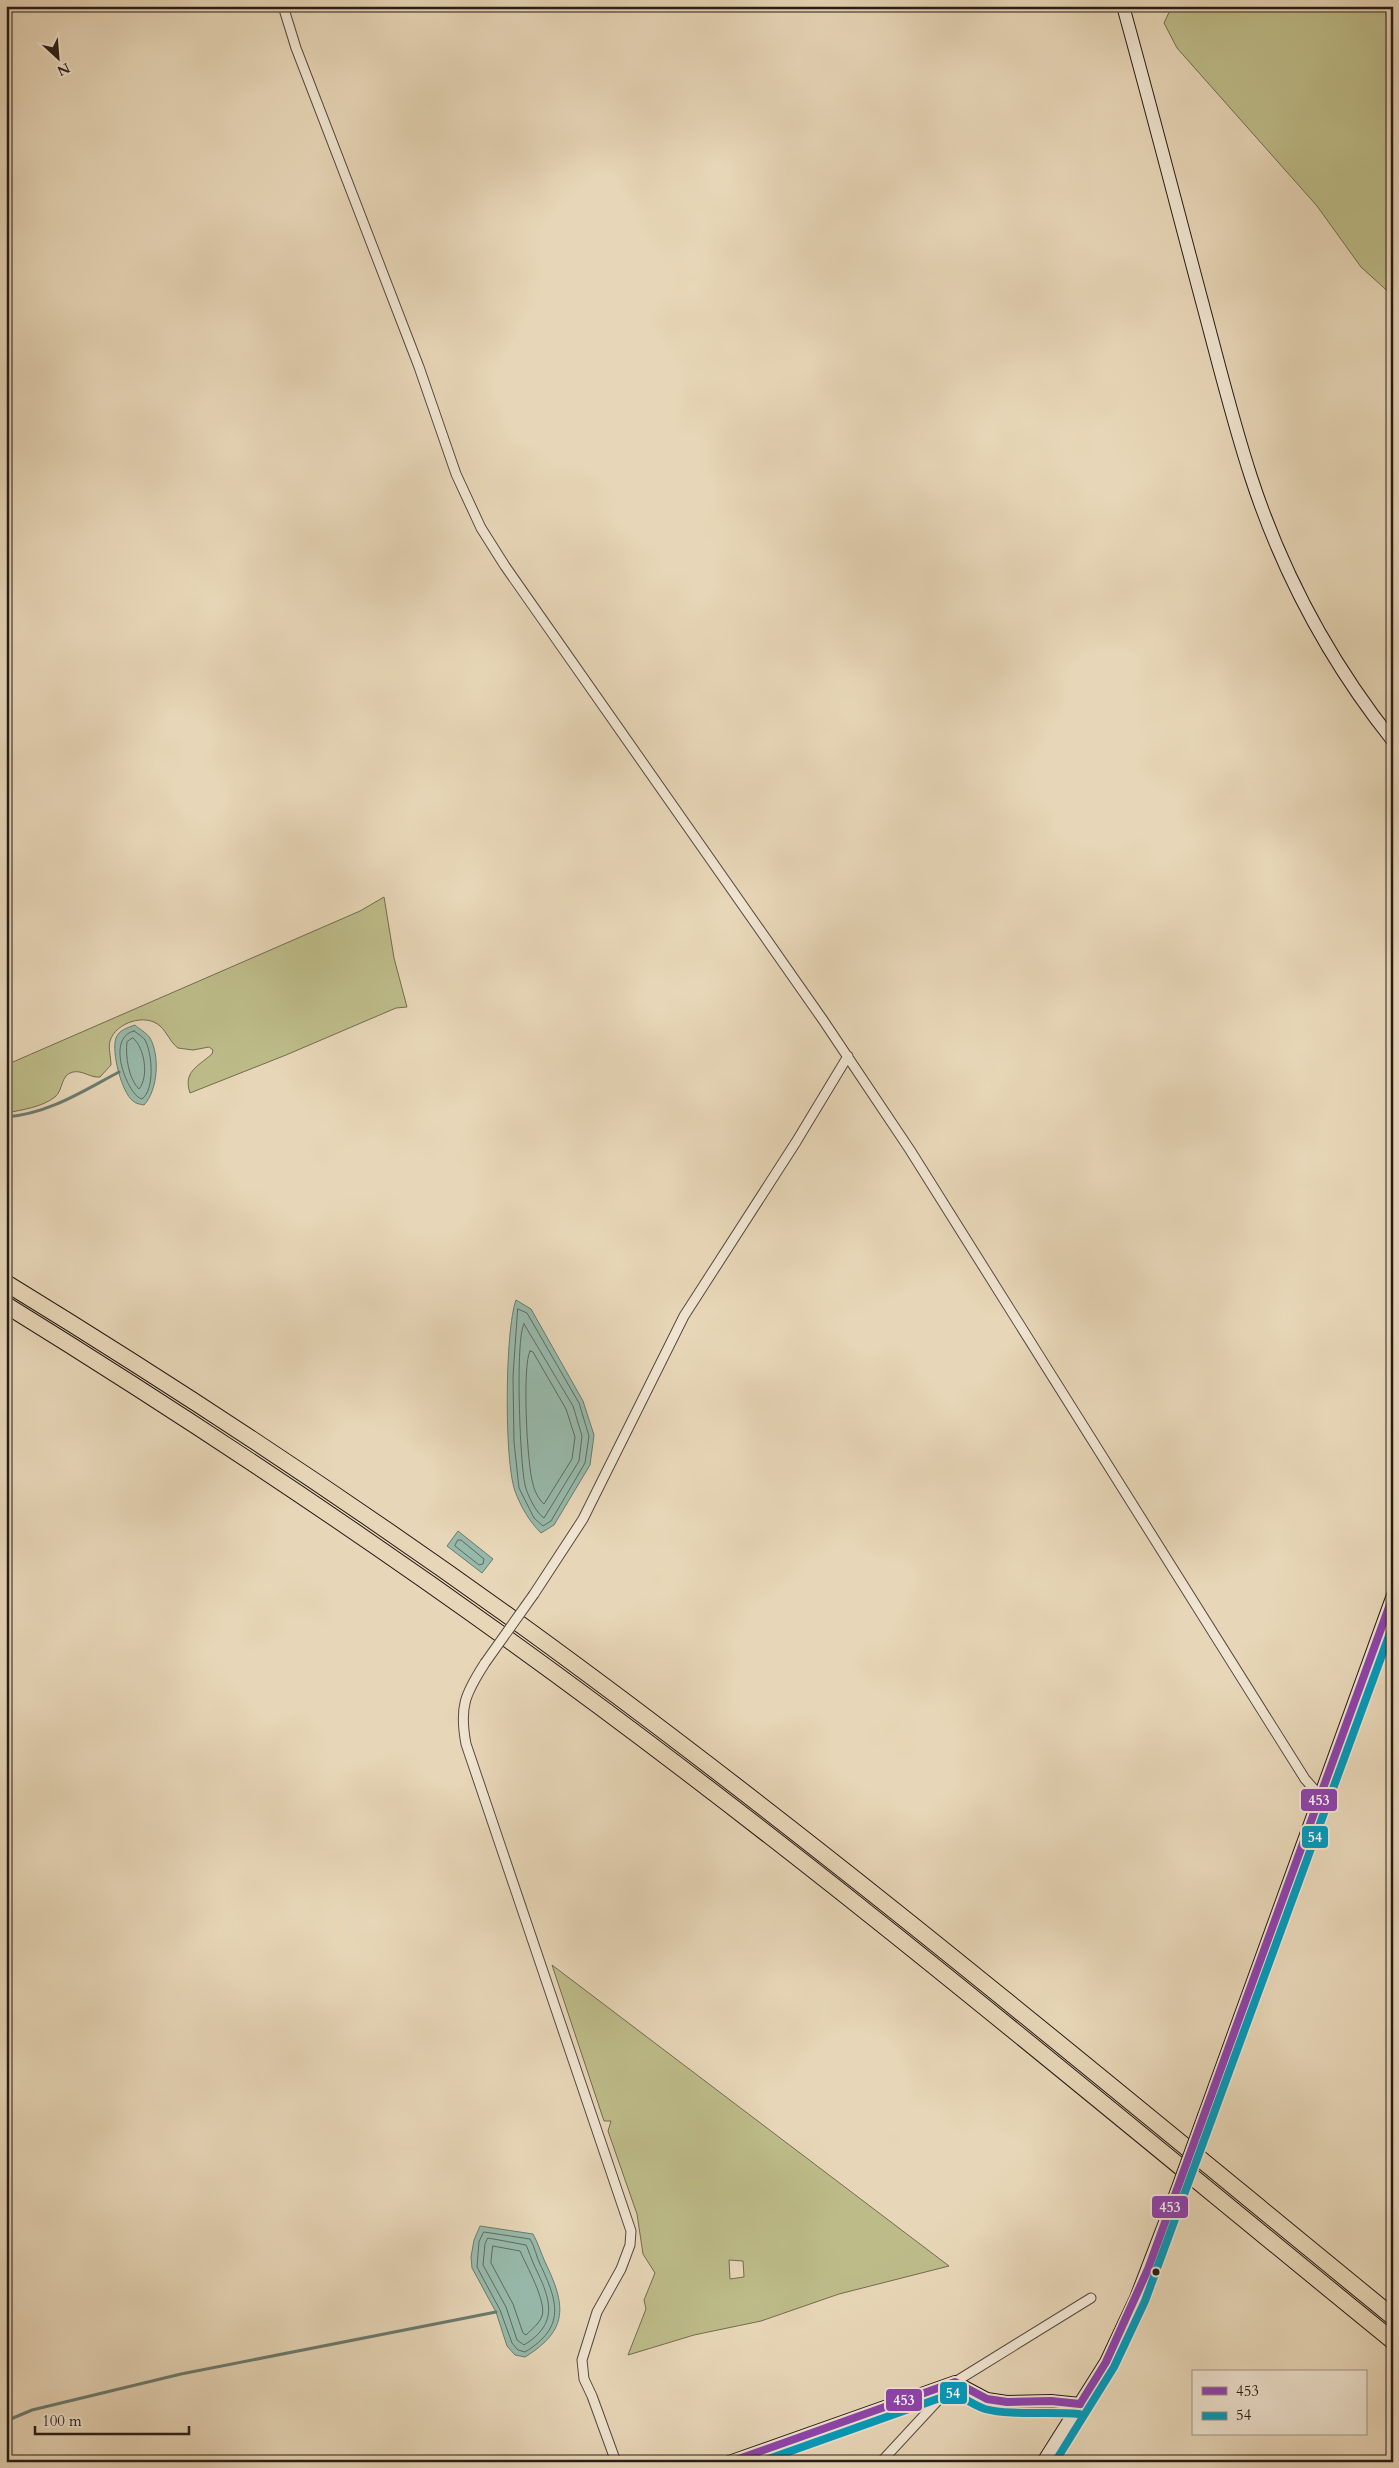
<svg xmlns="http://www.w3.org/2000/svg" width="1399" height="2468" font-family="Cardo,serif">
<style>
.green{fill:#bdbc89;stroke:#726c50;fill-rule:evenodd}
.water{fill:#97b9aa;stroke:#6b7a6f}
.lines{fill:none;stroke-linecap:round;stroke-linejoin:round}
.shore{stroke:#606a60;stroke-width:1}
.stream{stroke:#6b7a6f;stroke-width:3}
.street-casing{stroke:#584a3f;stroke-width:11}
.secondary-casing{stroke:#281c17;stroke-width:14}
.highway-casing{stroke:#281c17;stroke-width:18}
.street{stroke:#efe4d0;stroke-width:9}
.secondary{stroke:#efe4d0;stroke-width:12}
.highway{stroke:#e7d6b7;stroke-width:16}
.street-bridge-casing{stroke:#584a3f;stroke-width:11;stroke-linecap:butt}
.secondary-bridge-casing{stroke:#281c17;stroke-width:14;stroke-linecap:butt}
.street-bridge{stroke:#efe4d0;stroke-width:9}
.secondary-bridge{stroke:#efe4d0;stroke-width:12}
.bus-1-casing{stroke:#efe4d0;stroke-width:11}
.bus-2-casing{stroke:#efe4d0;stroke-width:11}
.bus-1{stroke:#8e44ad;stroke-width:8}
.bus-2{stroke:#049bbc;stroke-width:8}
.bus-dot{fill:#281c17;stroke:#efe4d0;stroke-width:2}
.line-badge{stroke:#efe4d0;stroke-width:2}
.badge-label{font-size:14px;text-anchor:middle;font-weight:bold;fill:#fff}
</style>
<rect width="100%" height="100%" fill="#e7d6b7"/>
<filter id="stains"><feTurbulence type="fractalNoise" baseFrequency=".004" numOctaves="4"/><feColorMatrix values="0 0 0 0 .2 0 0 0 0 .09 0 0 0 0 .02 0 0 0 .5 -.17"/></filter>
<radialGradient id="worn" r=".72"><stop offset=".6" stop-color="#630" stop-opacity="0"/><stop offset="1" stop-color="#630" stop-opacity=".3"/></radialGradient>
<!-- green -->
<path class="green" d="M1172,6h221v290l-32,-29 -44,-61 -140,-158 -13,-25z
M384,897l10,61 13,49 -11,1 -110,47 -96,38c-7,-21 7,-26 22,-39l1,-4 -4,-3 -16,3 -15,-2c-8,-6 -11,-16 -18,-22 -14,-13 -44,-4 -50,15 -2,6 1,17 1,24l-11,12c-10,1 -17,-7 -27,-5 -13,3 -9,17 -18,25 -13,10 -33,13 -49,16v-48l354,-154z
M552,1965l397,301 -110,28 -78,27 -67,14 -66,20 18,-46 -2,-9 11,-27 -12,-19 -6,-40 -29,-83 3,-10h-7zM729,2260l14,1 1,16 -14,2z"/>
<!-- water -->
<path class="water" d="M135,1025c4,4 12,8 15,13 10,18 8,52 -6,67 -4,-1 -8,-1 -11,-4 -11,-8 -22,-49 -17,-63 3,-8 11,-10 19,-13z
M516,1300l15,9 52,92 11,34 -4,30 -36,60 -13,8c-12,-12 -20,-26 -26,-42 -11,-31 -10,-161 1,-191z
M458,1531l35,28 -11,14 -35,-27z
M480,2226l53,8c5,9 8,19 12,28 21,43 24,68 -20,95l-10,-2 -8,-9 -11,-34 -24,-44 -1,-11 3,-17z"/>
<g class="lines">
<!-- shore -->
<path class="shore" d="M134,1031c4,3 10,6 12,11 6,13 9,47 -4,57 -13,-2 -38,-61 -8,-68z
M133,1038c12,10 16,39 6,51 -10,-9 -14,-33 -12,-47z
M518,1309l9,4 52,90 10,33 -4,27 -34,58 -8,5 -9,-8 -15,-30 -5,-46 -1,-65z
M524,1324l49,82 9,30 -3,25 -35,57c-8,-5 -17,-24 -19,-33 -5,-22 -10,-146 -1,-161z
M530,1351l3,1 33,57 9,28 -3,22 -28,45c-5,-4 -10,-14 -11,-20 -6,-18 -11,-119 -3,-133z
M458,1540h3l23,19 -1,5 -4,1 -24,-19z
M484,2232l46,7c5,8 6,17 10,25 18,38 26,63 -15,88l-7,-2 -6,-7 -12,-33 -23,-43 2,-25z
M488,2238l38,7c3,6 5,14 9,22 15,31 25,56 -11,78l-7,-5 -11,-33 -23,-42 2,-21z
M493,2246l27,5c6,14 27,51 22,65 -3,8 -10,13 -16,19l-3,-2 -10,-29 -22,-41z"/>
<!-- stream -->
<path class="stream" d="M6,1117c42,-3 77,-26 113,-45
M6,2421l26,-11 149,-36 315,-62"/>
<defs>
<path id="street" d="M283,6l13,42 123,319 37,107 25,54 24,38 318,454 87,130 395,629 15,17
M534,1594l49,-75 101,-203 112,-174 52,-86
M485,1663c-20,31 -26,44 -19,81l165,487 -1,14 -9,24 -24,43 -15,48 2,19 8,17 24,66
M881,2462l74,-80 136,-84"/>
<path id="secondary" d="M1123,6c28,101 54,202 81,303 15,56 29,113 47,168 31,95 79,185 142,264
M1204,2116l189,-521
M729,2462l226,-80 32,17 20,3 44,-1 29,3
M1043,2462l63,-100 30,-64 36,-94"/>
<path id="highway" d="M6,1283c178,109 352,224 522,347 297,216 580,454 865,687
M6,1305c173,107 342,219 507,338 304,219 590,462 880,698"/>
</defs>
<!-- street casing -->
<use href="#street" class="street-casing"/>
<!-- secondary casing -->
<use href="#secondary" class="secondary-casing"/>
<!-- highway casing -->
<use href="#highway" class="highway-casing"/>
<!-- street -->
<use href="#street" class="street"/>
<!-- secondary -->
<use href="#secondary" class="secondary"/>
<!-- highway -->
<use href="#highway" class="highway"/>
<defs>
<path id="street-bridge" d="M485,1663l49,-69"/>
<path id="secondary-bridge" d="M1172,2204l32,-88"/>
</defs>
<!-- street-bridge casing -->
<use href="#street-bridge" class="street-bridge-casing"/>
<!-- secondary-bridge casing -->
<use href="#secondary-bridge" class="secondary-bridge-casing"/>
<!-- street-bridge -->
<use href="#street-bridge" class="street-bridge"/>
<!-- secondary-bridge -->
<use href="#secondary-bridge" class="secondary-bridge"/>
<defs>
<path id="bus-1" d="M1080,2404l26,-42 42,-93 245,-673
M730,2462l225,-80 32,17 20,3 44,-1 29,3"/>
<path id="bus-2" d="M760,2462l194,-69c10,5 21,13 31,16 27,7 65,2 94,5
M1055,2462l59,-95 31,-66 248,-676"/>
</defs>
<!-- bus-1 casing -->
<use href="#bus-1" class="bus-1-casing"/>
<!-- bus-2 casing -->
<use href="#bus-2" class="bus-2-casing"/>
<!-- bus-1 -->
<use href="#bus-1" class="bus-1"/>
<!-- bus-2 -->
<use href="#bus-2" class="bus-2"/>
</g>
<!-- markers -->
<circle class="bus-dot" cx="1156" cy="2272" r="4.5"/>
<g class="line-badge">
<rect x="1300" y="1788" width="38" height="24" rx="5" fill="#8e44ad"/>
<rect x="1301" y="1825" width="28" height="24" rx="5" fill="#049bbc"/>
<rect x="1151" y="2195" width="38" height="24" rx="5" fill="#8e44ad"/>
<rect x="939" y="2381" width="29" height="24" rx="5" fill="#049bbc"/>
<rect x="885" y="2388" width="38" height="24" rx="5" fill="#8e44ad"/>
</g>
<g class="badge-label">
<text x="1319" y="1805">453</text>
<text x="1315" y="1842">54</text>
<text x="1170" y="2212">453</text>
<text x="953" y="2398">54</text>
<text x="904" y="2405">453</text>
</g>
<!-- margin -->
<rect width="1399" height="2468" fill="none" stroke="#e7d6b7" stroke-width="25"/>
<rect x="8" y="8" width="1384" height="2453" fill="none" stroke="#281c17" stroke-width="2.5"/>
<rect x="12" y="12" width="1374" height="2443" fill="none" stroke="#281c17"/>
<!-- legend -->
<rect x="1192" y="2370" width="175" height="65" fill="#efe4d0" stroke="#9f9486"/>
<rect x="1202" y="2387" width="25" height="8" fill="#8e44ad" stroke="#9f9486"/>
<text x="1236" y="2396" font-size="15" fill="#281c17">453</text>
<rect x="1202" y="2412" width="25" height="8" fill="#049bbc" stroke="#9f9486"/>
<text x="1236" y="2420" font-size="15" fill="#281c17">54</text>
<!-- north arrow -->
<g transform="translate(58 58) rotate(154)" stroke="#efe4d0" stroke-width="4" paint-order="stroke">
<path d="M0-4L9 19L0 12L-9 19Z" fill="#281c17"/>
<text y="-8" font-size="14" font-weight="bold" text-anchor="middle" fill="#281c17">N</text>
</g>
<!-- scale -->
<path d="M35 2426v8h154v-8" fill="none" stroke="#281c17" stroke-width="2.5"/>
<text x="42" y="2426" font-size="15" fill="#281c17" stroke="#efe4d0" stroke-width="4" paint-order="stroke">100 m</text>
<rect width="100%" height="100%" filter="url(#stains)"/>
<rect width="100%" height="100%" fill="url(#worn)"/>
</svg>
